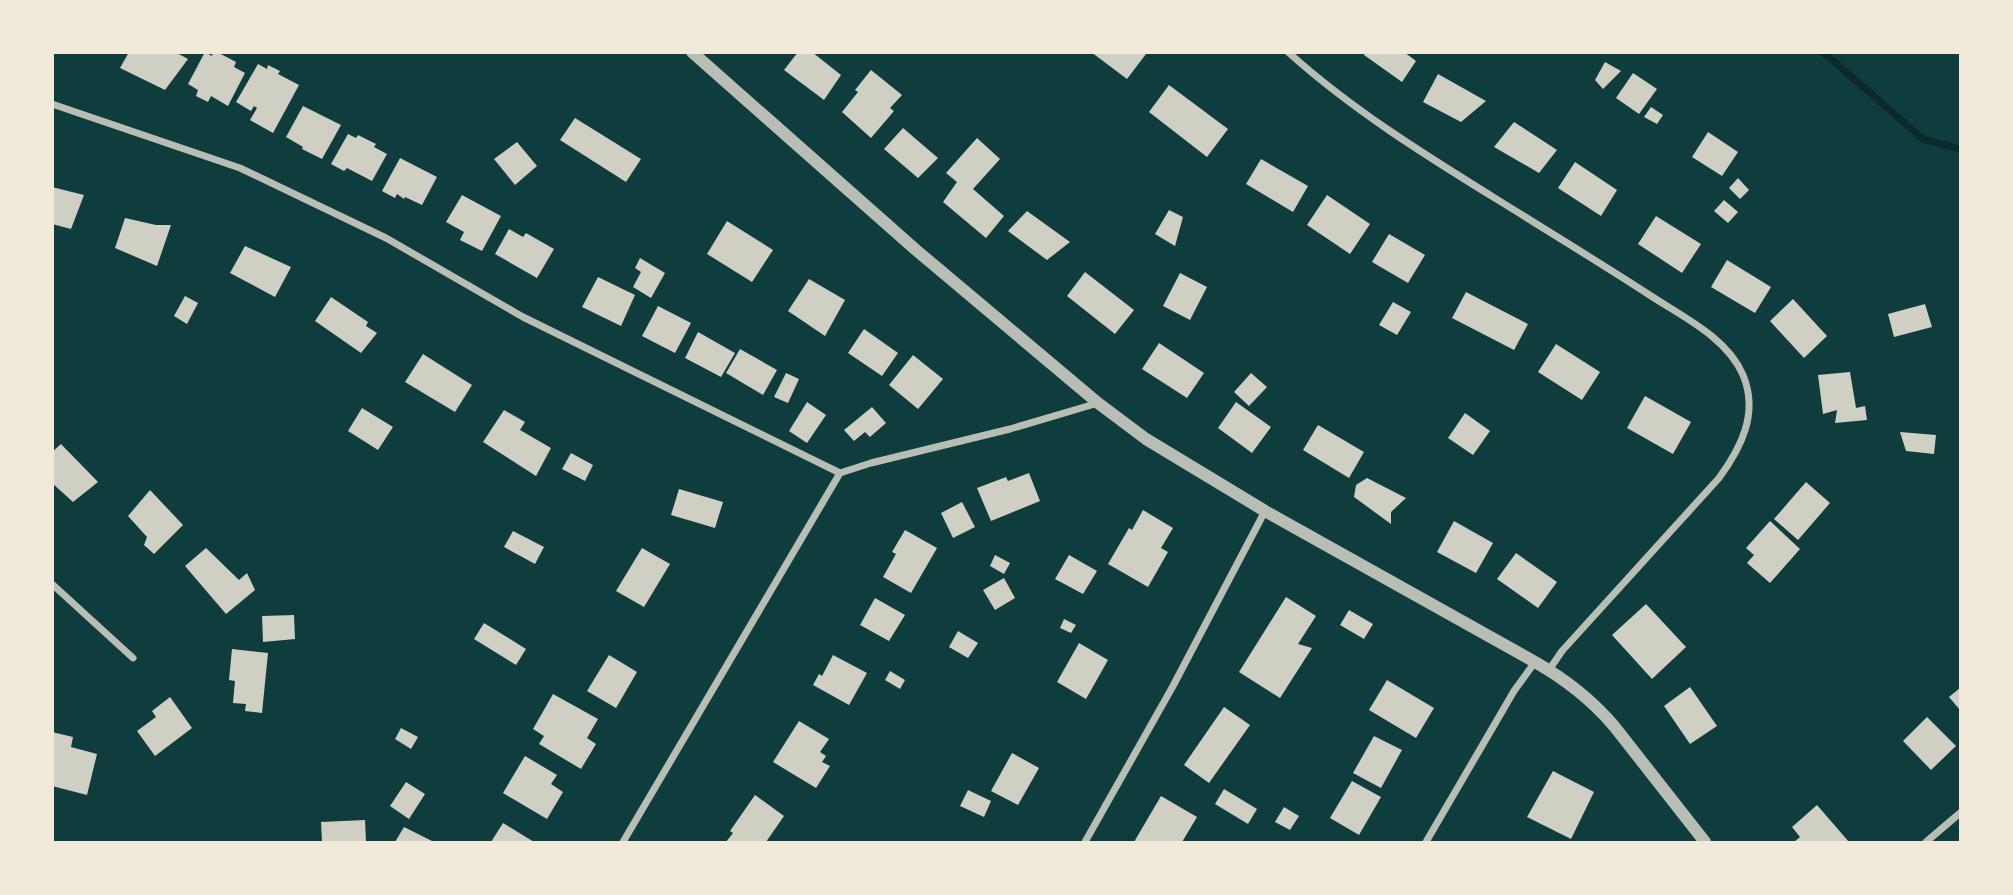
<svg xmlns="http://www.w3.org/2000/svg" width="2013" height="895" font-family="'PT Sans Narrow',sans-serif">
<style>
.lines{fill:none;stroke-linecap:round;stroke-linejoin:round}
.stream{stroke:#0a2a2b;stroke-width:7}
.building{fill:#cfcfc3}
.minor{stroke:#b8beb3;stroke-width:7}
.tertiary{stroke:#b8beb3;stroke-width:12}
</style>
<rect width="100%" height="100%" fill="#0f3d3e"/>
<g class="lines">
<!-- stream -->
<path class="stream" d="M1823,52l100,87 37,10"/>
</g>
<!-- building -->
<path class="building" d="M129,52h46l13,7 -23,31 -45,-22z
M205,52l7,4 1,-4h4l19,10 -2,5 11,6 -17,33 -17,-10 -3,6 -12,-6 2,-6 -10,-6z
M798,52h14l29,23 -17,25 -40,-30z
M1091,52h53l2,2 -19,25z
M1365,52h39l12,9 -14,21 -38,-27z
M1605,62l16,9 -18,18 -8,-9z
M258,64l9,5 1,-4 12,6 -2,3 21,11 -26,48 -23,-13 7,-12 -3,-2 -3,5 -15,-9z
M871,70l31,25 -12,13 4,3 -23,27 -29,-26 16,-20 -3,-2z
M1633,73l24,16 -18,25 -23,-16z
M1438,74l48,27 -25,21 -38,-20z
M1169,85l59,44 -21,28 -58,-45z
M303,106l38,19 -19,34 -20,-10 1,-2 -17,-10z
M1651,107l12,8 -6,9 -13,-7z
M575,118l66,41 -15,23 -66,-42z
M1514,122l43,28 -18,23 -45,-26z
M903,128l35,30 -20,20 -34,-29z
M1708,132l30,20 -16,24 -30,-19z
M348,134l8,4 2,-3 18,9 -2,3 13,7 -15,27 -25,-13 -3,3 -13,-7z
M977,138l23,21 -27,30 31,27 -18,22 -43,-36 14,-20 -11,-9z
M517,142l20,24 -22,19 -21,-26z
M400,158l37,19 -15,28 -17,-8 -1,2 -7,-5 -2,4 -13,-7z
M1261,159l47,27 -15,26 -47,-28z
M1575,162l42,28 -16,26 -43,-28z
M1738,178l11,12 -9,9 -11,-11z
M52,187l32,8 -13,34 -19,-5z
M462,195l39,21 -19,35 -22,-11 4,-8 -18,-10z
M1327,195l43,29 -20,30 -43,-29z
M1724,200l14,12 -10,11 -14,-12z
M1169,210l14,7 -8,29 -20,-12z
M1027,211l43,31 -23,18 -39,-29z
M1656,216l45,28 -19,29 -44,-29z
M125,218l31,7h15l-14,41 -42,-18z
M727,221l46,29 -21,32 -45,-28z
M509,229l14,8 3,-4 28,16 -17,29 -42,-24z
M1389,234l36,21 -17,28 -36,-21z
M245,246l46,21 -16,30 -45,-24z
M640,258l25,15 -14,25 -18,-11 8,-15 -6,-4z
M1727,260l44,27 -16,26 -44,-26z
M1085,272l49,38 -19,24 -48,-38z
M1180,273l27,14 -17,33 -27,-14z
M598,277l37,18 -14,31 -39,-19z
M809,279l36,21 -20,36 -37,-25z
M1466,292l62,32 -14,26 -62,-32z
M185,296l13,7 -11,21 -13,-8z
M331,297l37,25 -2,4 11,7 -16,20 -46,-32z
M1793,299l34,37 -23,22 -34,-37z
M1393,302l18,10 -14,23 -18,-10z
M1925,304l7,23 -38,10 -6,-23z
M658,306l33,17 -16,30 -33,-17z
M864,329l34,24 -16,23 -34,-23z
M698,332l37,21 -14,24 -36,-19z
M1159,343l45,30 -17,25 -45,-29z
M1556,344l44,28 -18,28 -44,-28z
M740,349l37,21 -14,25 -37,-22z
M423,354l49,31 -17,27 -50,-30z
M913,355l30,24 -25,30 -29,-24z
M1850,372l6,36 9,-2 2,14 -32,3 2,-13 -14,4 -5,-39z
M786,373l13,6 -11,24 -14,-6z
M1251,373l16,14 -18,19 -15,-14z
M1645,396l46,26 -18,32 -46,-26z
M807,402l19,13 -19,28 -18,-12z
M1236,402l35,25 -19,26 -34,-25z
M872,407l14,16 -16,14 -5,-5 -11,9 -10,-11z
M362,408l31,19 -15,23 -30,-19z
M504,410l21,12 -5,8 31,18 -15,28 -53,-34z
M1465,413l25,18 -17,24 -25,-17z
M1318,425l46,27 -15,26 -46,-28z
M1900,432l36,3 -2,19 -28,-3z
M61,444l37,38 -25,20 -21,-19v-31z
M571,453l22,12 -8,16 -23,-12z
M1029,473l11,28 -49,20 -14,-33 29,-11 2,4z
M1367,478l39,20 -15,14v12l-37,-27 2,-12z
M1806,482l24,21 -32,37 -24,-21z
M679,489l44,13 -8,26 -44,-13z
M150,490l33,35 -29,29 -10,-9 3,-8 -19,-21z
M962,502l13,25 -22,11 -12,-25z
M1143,510l30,18 -12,20 7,4 -20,35 -40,-23 21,-36 3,2z
M1454,521l39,22 -17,30 -39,-21z
M1770,521l30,28 -30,34 -23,-20 7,-8 -8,-7z
M905,530l32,18 -26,45 -28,-16 13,-23 -4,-2z
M513,531l31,16 -9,17 -31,-17z
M206,548l33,32 8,-7 8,17 -29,24 -41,-48z
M642,548l28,16 -26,43 -28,-16z
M1516,553l41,29 -19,26 -41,-29z
M995,555l15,8 -6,11 -14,-8z
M1069,555l28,16 -14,23 -28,-15z
M1004,578l11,20 -20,12 -12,-20z
M1286,597l30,19 -18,28 14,4 -32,50 -41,-26z
M875,598l30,17 -16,26 -29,-16z
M1646,604l40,43 -34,32 -40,-44z
M1349,610l24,14 -9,15 -24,-14z
M294,615l1,24 -32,3 -1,-26z
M1064,619l12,6 -5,8 -11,-5z
M484,623l42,26 -10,16 -42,-26z
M958,631l20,12 -10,15 -19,-11z
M1079,643l29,17 -22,39 -29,-17z
M232,649l36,4 -6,60 -17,-2 1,-7 -13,-1 2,-22 -6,-1z
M609,655l28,17 -21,36 -29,-17z
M833,655l34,18 -18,32 -36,-20 6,-11 3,2z
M890,671l15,9 -5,9 -15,-9z
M1387,680l47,28 -18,30 -47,-28z
M1690,687l27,39 -27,18 -26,-38z
M1960,688v22l-11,-13z
M553,694l45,25 -11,19 9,6 -15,25 -42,-25 5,-8 -11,-7z
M170,697l22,31 -37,28 -18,-25 19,-14 -4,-6z
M1224,707l26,18 -41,58 -25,-18z
M1927,717l29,29 -25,24 -28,-29z
M799,721l30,18 -9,13 6,4 -4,6 8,4 -14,22 -43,-26z
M401,728l17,9 -7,12 -16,-10z
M52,732l21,5 -2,10 26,7 -10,41 -35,-9z
M1374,736l28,14 -21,38 -28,-15z
M1012,753l27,15 -21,37 -27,-14z
M525,756l32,19 -6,9 12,8 -16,27 -44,-26z
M1553,771l41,21 -23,47 -44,-22z
M1352,781l29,16 -22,38 -29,-17z
M406,782l19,12 -16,25 -19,-13z
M1224,789l33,20 -9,15 -33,-20z
M968,790l23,11 -7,16 -24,-11z
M755,795l29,21 -18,26h-40l7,-9 -3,-2z
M1161,796l36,21 -15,25h-48z
M1817,805l32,37h-55l6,-5 -8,-10z
M1284,807l15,9 -9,14 -15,-8z
M365,820l1,22h-44l-1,-20z
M503,823l31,19h-43z
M404,827l30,15h-39z"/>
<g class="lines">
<!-- minor -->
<path class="minor" d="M1288,52c72,65 157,115 239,166 40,25 81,50 121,76 33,22 79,43 95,81 16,38 -2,73 -24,103l-157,173 -13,19
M52,104l188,64 146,70 137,79 317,156 31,-10 139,-34 88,-26
M52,584l81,74
M623,842l217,-369
M1085,842l88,-156 92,-175
M1426,842l88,-151 21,-29
M1926,842l34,-29"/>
<!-- tertiary -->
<path class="tertiary" d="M692,52l224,198 182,153 48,36 119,72 270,151c30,17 56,37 79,64l91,116"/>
</g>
<!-- border -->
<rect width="2013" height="895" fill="none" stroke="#f1e9da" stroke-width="108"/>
</svg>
